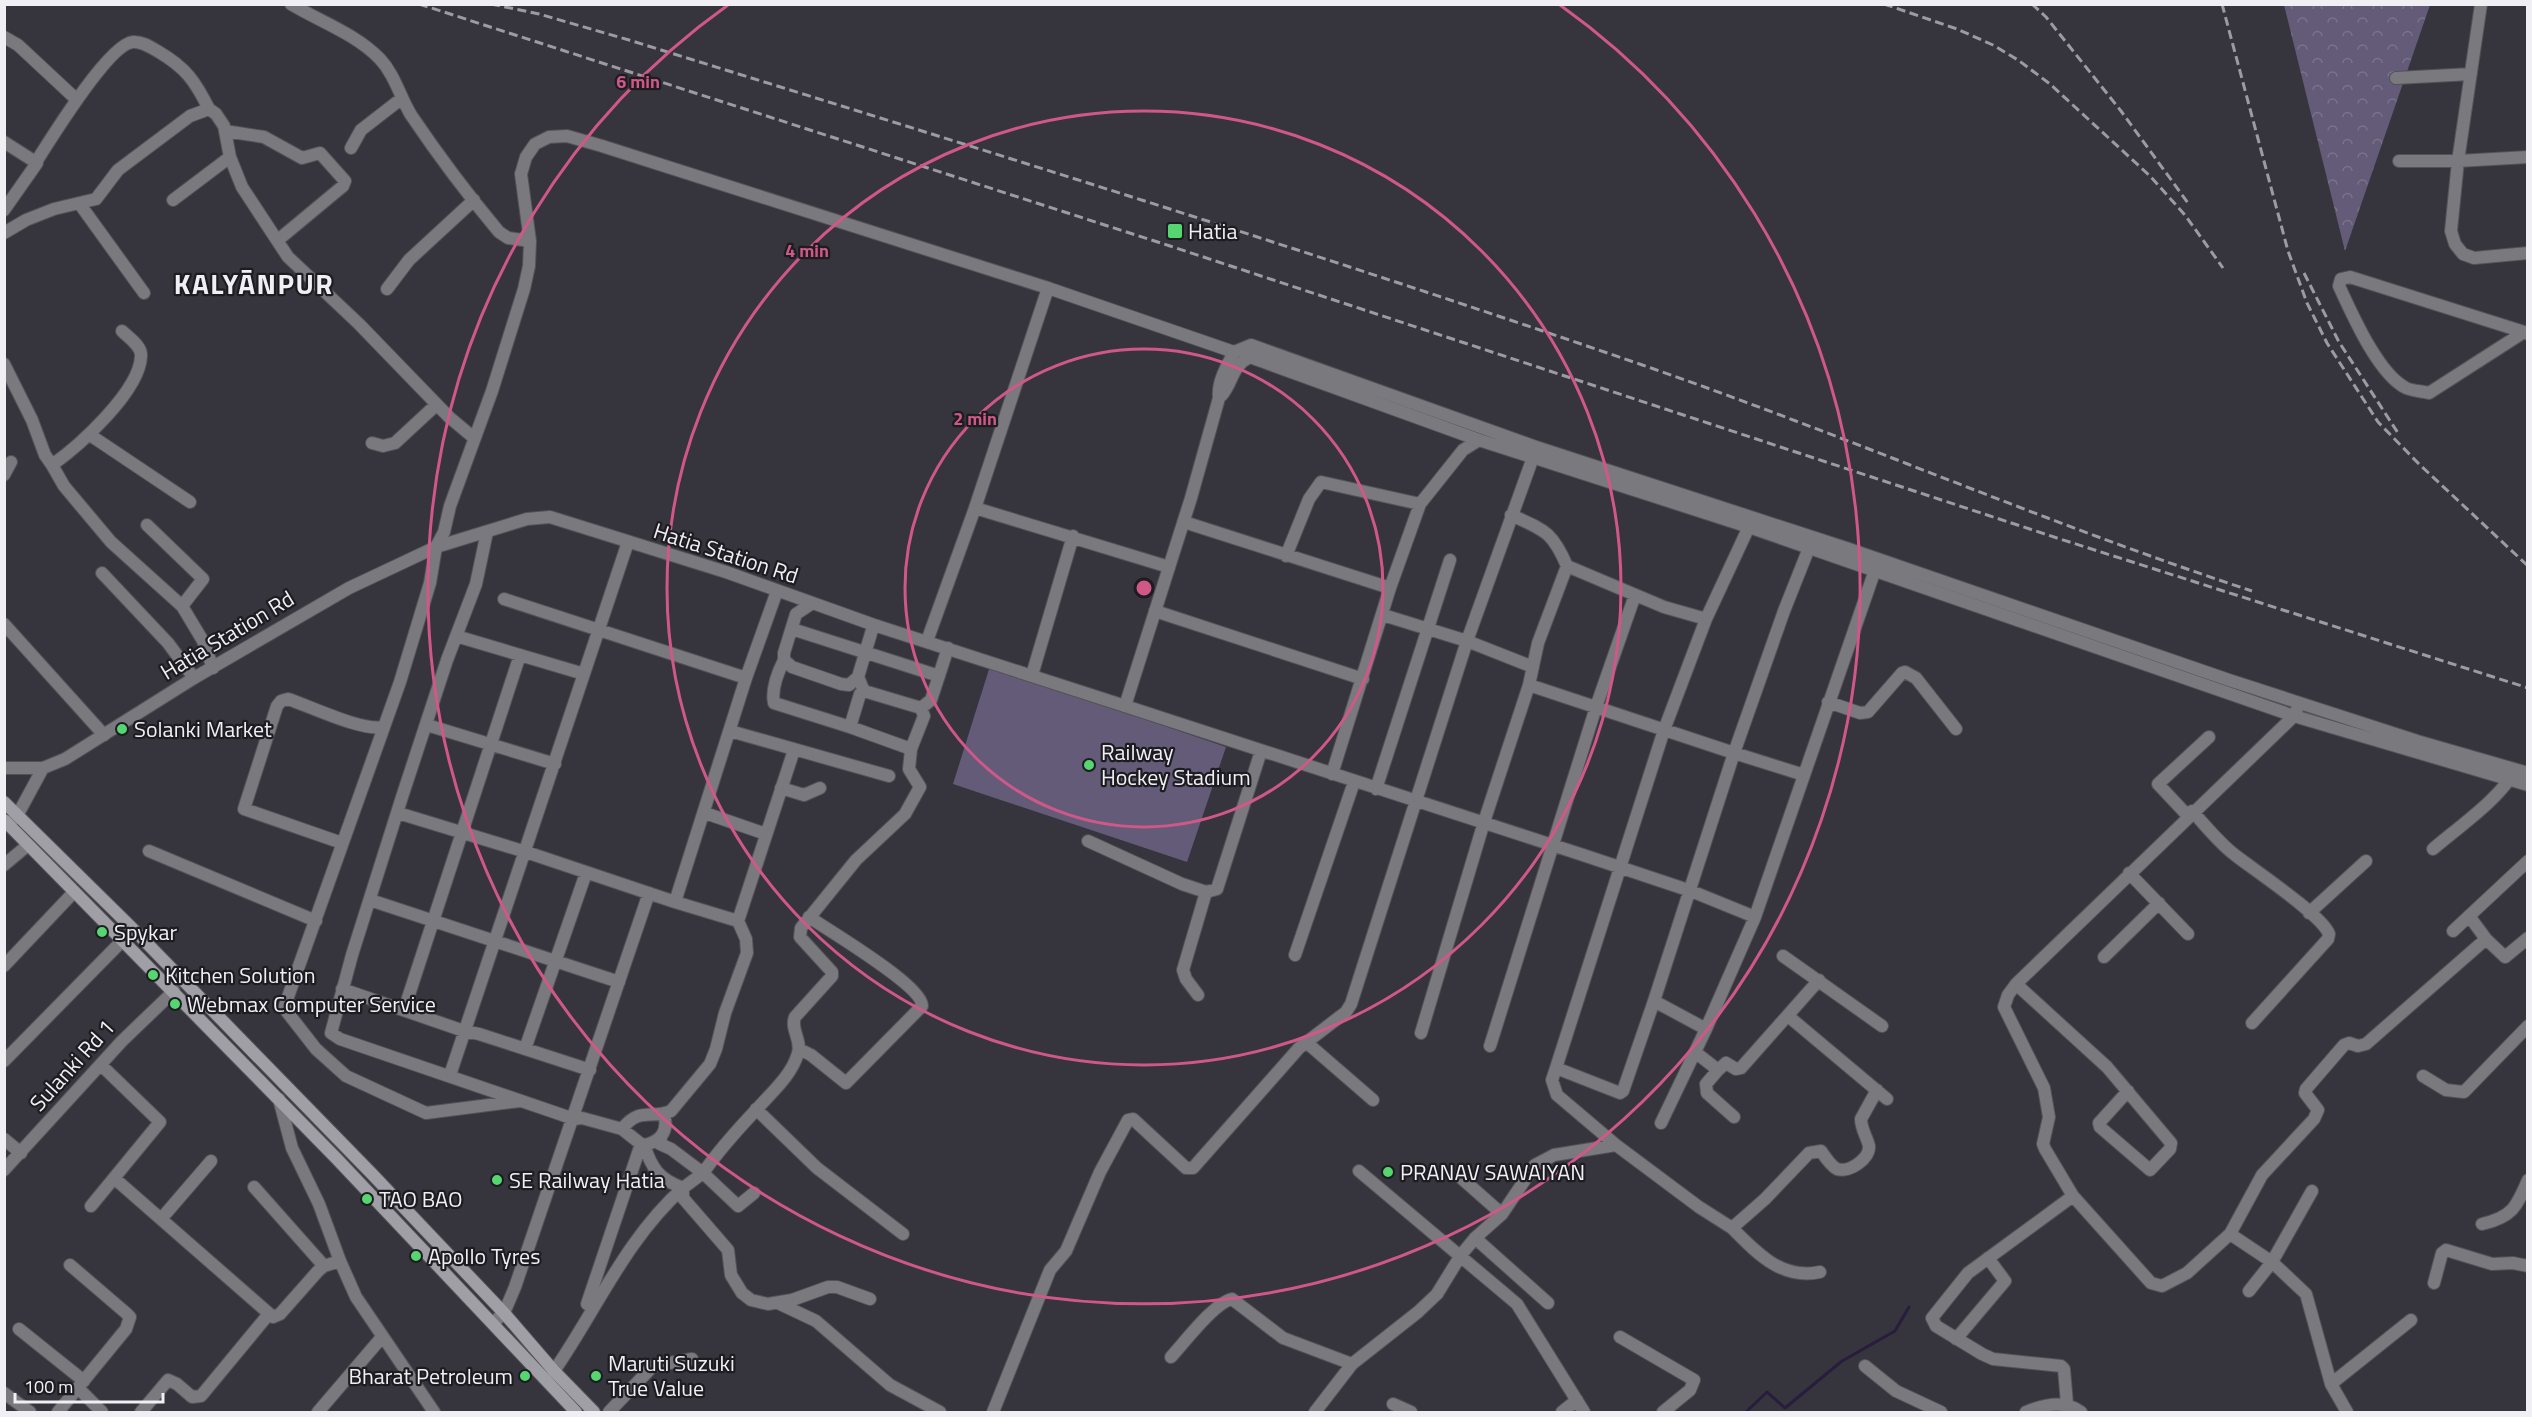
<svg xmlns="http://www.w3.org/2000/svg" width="2532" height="1417" font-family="'Titillium Web',sans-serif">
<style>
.forest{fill:url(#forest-crowns)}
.garden{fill:#635b78}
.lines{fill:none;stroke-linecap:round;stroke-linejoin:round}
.stream{stroke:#281d3d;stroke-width:3}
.minor-casing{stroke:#545259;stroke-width:14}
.tertiary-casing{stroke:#545259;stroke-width:14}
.secondary-casing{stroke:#545259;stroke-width:14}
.minor{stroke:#7a797d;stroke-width:12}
.tertiary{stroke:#7a797d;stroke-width:12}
.secondary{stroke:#a09fa5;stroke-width:12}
.rail{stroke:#9d9ba1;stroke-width:3;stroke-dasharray:9 4.5;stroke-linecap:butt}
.ring{fill:none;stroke:#d05889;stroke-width:3}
.poi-dot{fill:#55d671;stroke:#1d1c20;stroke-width:2}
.labels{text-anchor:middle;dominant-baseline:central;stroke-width:4.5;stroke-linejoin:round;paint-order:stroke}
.poi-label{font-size:22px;fill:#f0eff3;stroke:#1d1c20;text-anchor:start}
.street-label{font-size:22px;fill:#f0eff3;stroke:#1d1c20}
.district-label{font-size:28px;font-weight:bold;letter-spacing:1.5px;fill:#f0eff3;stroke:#1d1c20}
.centre{fill:#d05889;stroke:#1d1c20;stroke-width:3}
.ring-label{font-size:18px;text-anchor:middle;font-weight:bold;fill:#d05889;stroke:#1d1c20;stroke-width:4.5;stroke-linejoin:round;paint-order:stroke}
</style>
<defs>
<pattern id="forest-crowns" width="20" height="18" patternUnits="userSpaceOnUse" patternTransform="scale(1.5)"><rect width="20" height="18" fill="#635b78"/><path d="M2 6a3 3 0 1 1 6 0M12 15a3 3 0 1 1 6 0" fill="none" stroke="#7a738c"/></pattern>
</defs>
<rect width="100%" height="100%" fill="#36343c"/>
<!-- forest -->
<path class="forest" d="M2284,5h146l-85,246z"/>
<!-- garden -->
<path class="garden" d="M990,666l236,81 -39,115 -234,-78z"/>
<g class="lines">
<!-- stream -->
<path class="stream" d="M1746,1412l21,-20 18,16 57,-47 53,-30 14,-24"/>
<defs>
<path id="minor" d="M291,4c30,18 65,30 89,55 15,16 20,38 31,56 27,40 57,80 88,117l9,6 22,3
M2481,4l-23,157 -7,70 4,13 8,10 11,4 54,-5
M4,37l14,8 59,55
M2396,78l75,-4
M225,131l39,6 38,21 18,-5 25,28 -2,5 -65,54
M4,142l33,21 -33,47
M351,148l10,-18 40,-31
M2399,161h59l70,-4
M36,162c14,-22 73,-118 97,-120 9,-1 19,6 26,10 27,16 36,29 50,57
M173,200l57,-43
M79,203l65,90
M4,233l22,-13 28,-11 42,-10 22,-29 72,-54 19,-7 7,5 8,12 6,31 12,30 46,70 71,67 90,93 25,21
M387,289l22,-29 65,-60
M122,331c6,6 20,15 19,25 -1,35 -62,90 -89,109l12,21 47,56 71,64 21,35 10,27
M2524,332l-95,61c-7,-2 -17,-2 -23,-5 -28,-14 -54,-74 -67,-102l2,-7 9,-2 174,55 4,2
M4,364l28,56 13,35 7,10
M90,435l100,67
M372,443l11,3 12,-3 41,-38
M4,475l7,-13
M975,508l194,59
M1511,515c33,15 41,16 56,51
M1753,518l-47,101 -42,-12 -97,-41 -29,77 -9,42 205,68 -80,248 52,28 49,-112
M1184,522l206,66 -58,186
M147,525l56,54 -21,27
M487,532l-11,52 -29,76 -45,137 -50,158 -21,78 9,6 234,80 8,-1 40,11 19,15 -54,160
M1286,556l23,-57 12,-17 99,22
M102,573l66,70 26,35
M1390,588l30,-84 43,-54 16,-10
M504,599l242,79
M811,604l-15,10 -12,39v7l8,7 49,17 8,1 9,-8
M1155,611l208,68
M1383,615l84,26 66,26
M4,624l100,111
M877,626l-5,4 -14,47 6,14 57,17 10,-8 17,-52
M792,629l147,47
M456,636l128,38
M927,641l48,-133 73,-220
M784,660c-6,12 -13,29 -10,43l76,24
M1032,675l41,-139
M864,691l-4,3 -10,33 61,22 13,-33 -3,-8
M1828,702l32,11 8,-1 34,-39 3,-1 11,6 40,51
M1125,706l458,149 108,36 64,26 120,-347
M427,725l128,39
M730,731l159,45
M1804,775l-70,-22 50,-142 25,-63
M781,788l23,7 16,-7
M1376,789l74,-229
M2192,811c14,15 27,32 43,44 19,15 87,60 94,79l-1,5 -76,84
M398,813l128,39 149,50 71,-224 31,-87
M705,813l61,21
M2188,816l-30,-32 51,-47
M1088,841l94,43 24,8 11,-3 44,-138
M342,843l-98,-34 33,-103 4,-5 7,-2c24,8 73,32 95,28
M2433,849c23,-20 69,-52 81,-78
M149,851l167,70
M4,865l24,-20
M2129,873l59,61
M370,900l249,82
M2309,913l57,-52
M2469,916l17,23
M738,921l56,-171
M2453,931l75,-70
M1295,955l59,-173
M1783,956l99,70
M2104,957l55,-54
M4,966l70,-74
M2016,984l91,83 64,76 -1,6 -20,21 -50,-43 -1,-4 29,-32
M342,989l122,42 15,3 111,36
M1198,995l-12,-16 -3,-9 23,-78
M1654,1001l-31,90 -3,2 -64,-25 108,-338 42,-111
M404,1010l116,-355
M1788,1016l99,83
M1421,1033l63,-211 45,-137
M1306,1042l67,58
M1490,1046l106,-339 39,-112
M525,1049l61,-176
M799,1049l12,6 35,28 76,-77c1,-20 -94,-76 -113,-89
M1695,1052l23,18
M4,1061l119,-121
M1556,1068l-4,12 5,15 59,50 83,62 33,21 33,-29 44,-46 12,-2c4,6 10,15 16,18 12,4 33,-10 32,-23 -2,-9 -8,-17 -8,-27l16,-29
M450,1075l178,-533
M2423,1076l23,14 18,2 64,-66
M279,1099l13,49 27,56 21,57 16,36 78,115
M520,1101l-94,12 -80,-37 -30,-27 -32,-41 116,-326 30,-99 6,-36 8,-15 6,-26 42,-115 32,-102 5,-23 1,-25 -9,-67 5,-17 9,-13 14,-7 18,-1 35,10 446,142 186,64
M756,1109l61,59 86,66
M1734,1117l-27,-24 -1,-9 12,-14 8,-7 10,6 5,-1 78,-88
M1661,1123l45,-94
M622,1129c18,-23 29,-9 49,-18l39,-47 6,-15 9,-36 22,-60 -1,-14 -8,-18 -63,-19
M661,1138l-1,6 11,5 32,24 -20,15v10l45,52 3,25 11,18 9,7 17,4 24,-4 36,-13h9l33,12
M4,1139l17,14
M4,1170l118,-129 52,-50
M1359,1171l158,133 67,108
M1459,1176l43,38
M114,1178l159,139 7,-3 38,-43 6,-5 16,-5
M254,1187l70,79
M754,1193l-16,13 -35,-33c16,-23 35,-44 54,-64 15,-17 35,-34 41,-56 4,-13 -8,-24 -3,-36l37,-41v-4l-32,-35 1,-9 55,-68 49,-46 15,-27 -11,-18 2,-20
M2073,1196l78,87 11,3 25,-13 43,-39 32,-59 52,-56 4,-9 -13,-17 1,-4 38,-44 5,-2 9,3 8,-2 120,-105 19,18 23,-19
M91,1206l69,-84 -59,-57
M161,1219l50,-58
M2482,1224c30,-7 34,-16 46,-44
M1732,1228c25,25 49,52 88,44
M2230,1234l42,28 34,32 25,90 16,28
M1475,1238l73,65
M2434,1283l8,-30 4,-3 46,14 21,-1 15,3
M2249,1291l23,-29 40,-71
M778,1303l38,18 74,64 50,27
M493,1323l11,-10 11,-26 134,-394
M19,1329l65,52
M1620,1337l74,43 -4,10 -27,22
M1956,1339l49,-58 -17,-23
M1171,1357c13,-14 43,-54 61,-58l51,39 69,26 66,-52 19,-18 24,-39 14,-17 27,-24 33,-49 19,-10 62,-10
M1865,1366l31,25 45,21
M554,1371c43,-62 71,-131 129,-183 -24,-9 -31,-19 -39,-43 16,-3 25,-13 20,-31
M2331,1384l80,-64
M78,1388l24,24
M4,1393l26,19
M1393,1404l18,8
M2067,1404l-3,-35 -3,-3 -68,-7 -11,-5 -46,-28 -4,-8 36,-45 105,-77 -28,-47 -2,-5 6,-27 -5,-29 -40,-81 4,-12 8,-11 278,-268 3,-7
M58,1412l68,-83 4,-12 -4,-4 -56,-48
M141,1412l27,-32 9,4 15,13 9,-1 67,-81
M318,1412l64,-75
M609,1412l44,-46 39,-7
M993,1412l57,-142 16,-19 34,-79 28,-52 5,-1 53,49h7l106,-120 47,-36 5,-8 116,-363 69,-192
M1315,1412l37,-48
M1562,1412l15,-12
M2026,1412c19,-8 39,-12 55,0"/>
<path id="tertiary" d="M1222,395c11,-13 10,-30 28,-38l229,83 270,87 545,189 234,69
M4,768h39l22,-9 129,-81 155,-90 87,-41 91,-28 23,-2 176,55 151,54 248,80 66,-208 28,-100c-2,-16 8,-32 15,-46l17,-7 285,102 310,101 383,132 188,61 111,32
M8,824l9,-8 26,-48"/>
<path id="secondary" d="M4,802l130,128 238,244 132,139 50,58 40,41
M4,820l332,338 240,254"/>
</defs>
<!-- minor casing -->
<use href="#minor" class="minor-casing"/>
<!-- tertiary casing -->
<use href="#tertiary" class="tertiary-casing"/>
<!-- secondary casing -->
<use href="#secondary" class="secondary-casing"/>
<!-- minor -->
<use href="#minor" class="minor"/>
<!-- tertiary -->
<use href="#tertiary" class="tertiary"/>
<!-- secondary -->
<use href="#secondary" class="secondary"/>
<!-- rail -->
<path class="rail" d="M419,4l751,242 887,292 471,150
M491,4l48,10 90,26c332,103 664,205 993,318 212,72 417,163 630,233
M1884,4l73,25 36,16 25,15 32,24 100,92 35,39 38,53
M2032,4l14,13 75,94 67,92
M2222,4l66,247 19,52 20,40 51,79 41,42 109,102
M2304,273l35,69 59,91"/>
</g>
<!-- distance rings -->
<g class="ring">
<circle cx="1144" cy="588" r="239"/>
<circle cx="1144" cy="588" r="477"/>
<path d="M1560 5A716 716 0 1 1 728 5"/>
</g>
<!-- markers -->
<g class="poi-dot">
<rect x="1167" y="223" width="16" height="16" rx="3"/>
<circle cx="122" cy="729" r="6"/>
<circle cx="1089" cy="765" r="6"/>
<circle cx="102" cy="932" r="6"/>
<circle cx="153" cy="975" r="6"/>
<circle cx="175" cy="1004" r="6"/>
<circle cx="1388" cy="1172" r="6"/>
<circle cx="497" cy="1180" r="6"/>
<circle cx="367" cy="1199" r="6"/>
<circle cx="416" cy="1256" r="6"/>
<circle cx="525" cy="1376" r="6"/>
<circle cx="596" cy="1376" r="6"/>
</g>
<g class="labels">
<!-- poi labels -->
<g class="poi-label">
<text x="1188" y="231">Hatia</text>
<text x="134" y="729">Solanki Market</text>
<text x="1101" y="752">Railway<tspan x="1101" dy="25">Hockey Stadium</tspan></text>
<text x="114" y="932">Spykar</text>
<text x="165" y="975">Kitchen Solution</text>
<text x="187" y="1004">Webmax Computer Service</text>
<text x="1400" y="1172">PRANAV SAWAIYAN</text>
<text x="509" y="1180">SE Railway Hatia</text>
<text x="379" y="1199">TAO BAO</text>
<text x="428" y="1256">Apollo Tyres</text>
<text x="608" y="1363">Maruti Suzuki<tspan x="608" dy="25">True Value</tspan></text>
<text x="513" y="1376" text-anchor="end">Bharat Petroleum</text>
</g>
<!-- street labels -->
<g class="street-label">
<text transform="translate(726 553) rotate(18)">Hatia Station Rd</text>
<text transform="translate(227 635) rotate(-31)">Hatia Station Rd</text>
<text transform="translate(72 1065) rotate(-48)">Sulanki Rd 1</text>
</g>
<!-- district labels -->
<g class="district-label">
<text x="254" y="283">KALYĀNPUR</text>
</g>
</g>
<circle cx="1144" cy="588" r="9" class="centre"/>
<g class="ring-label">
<text x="638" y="88">6 min</text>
<text x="807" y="257">4 min</text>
<text x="975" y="425">2 min</text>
</g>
<!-- border -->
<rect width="2532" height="1417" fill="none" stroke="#f0eff3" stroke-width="12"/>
<!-- scale -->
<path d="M15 1393v9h148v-9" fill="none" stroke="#f0eff3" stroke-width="3"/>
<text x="24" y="1393" font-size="18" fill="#f0eff3" stroke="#1d1c20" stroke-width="4.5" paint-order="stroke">100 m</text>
</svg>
